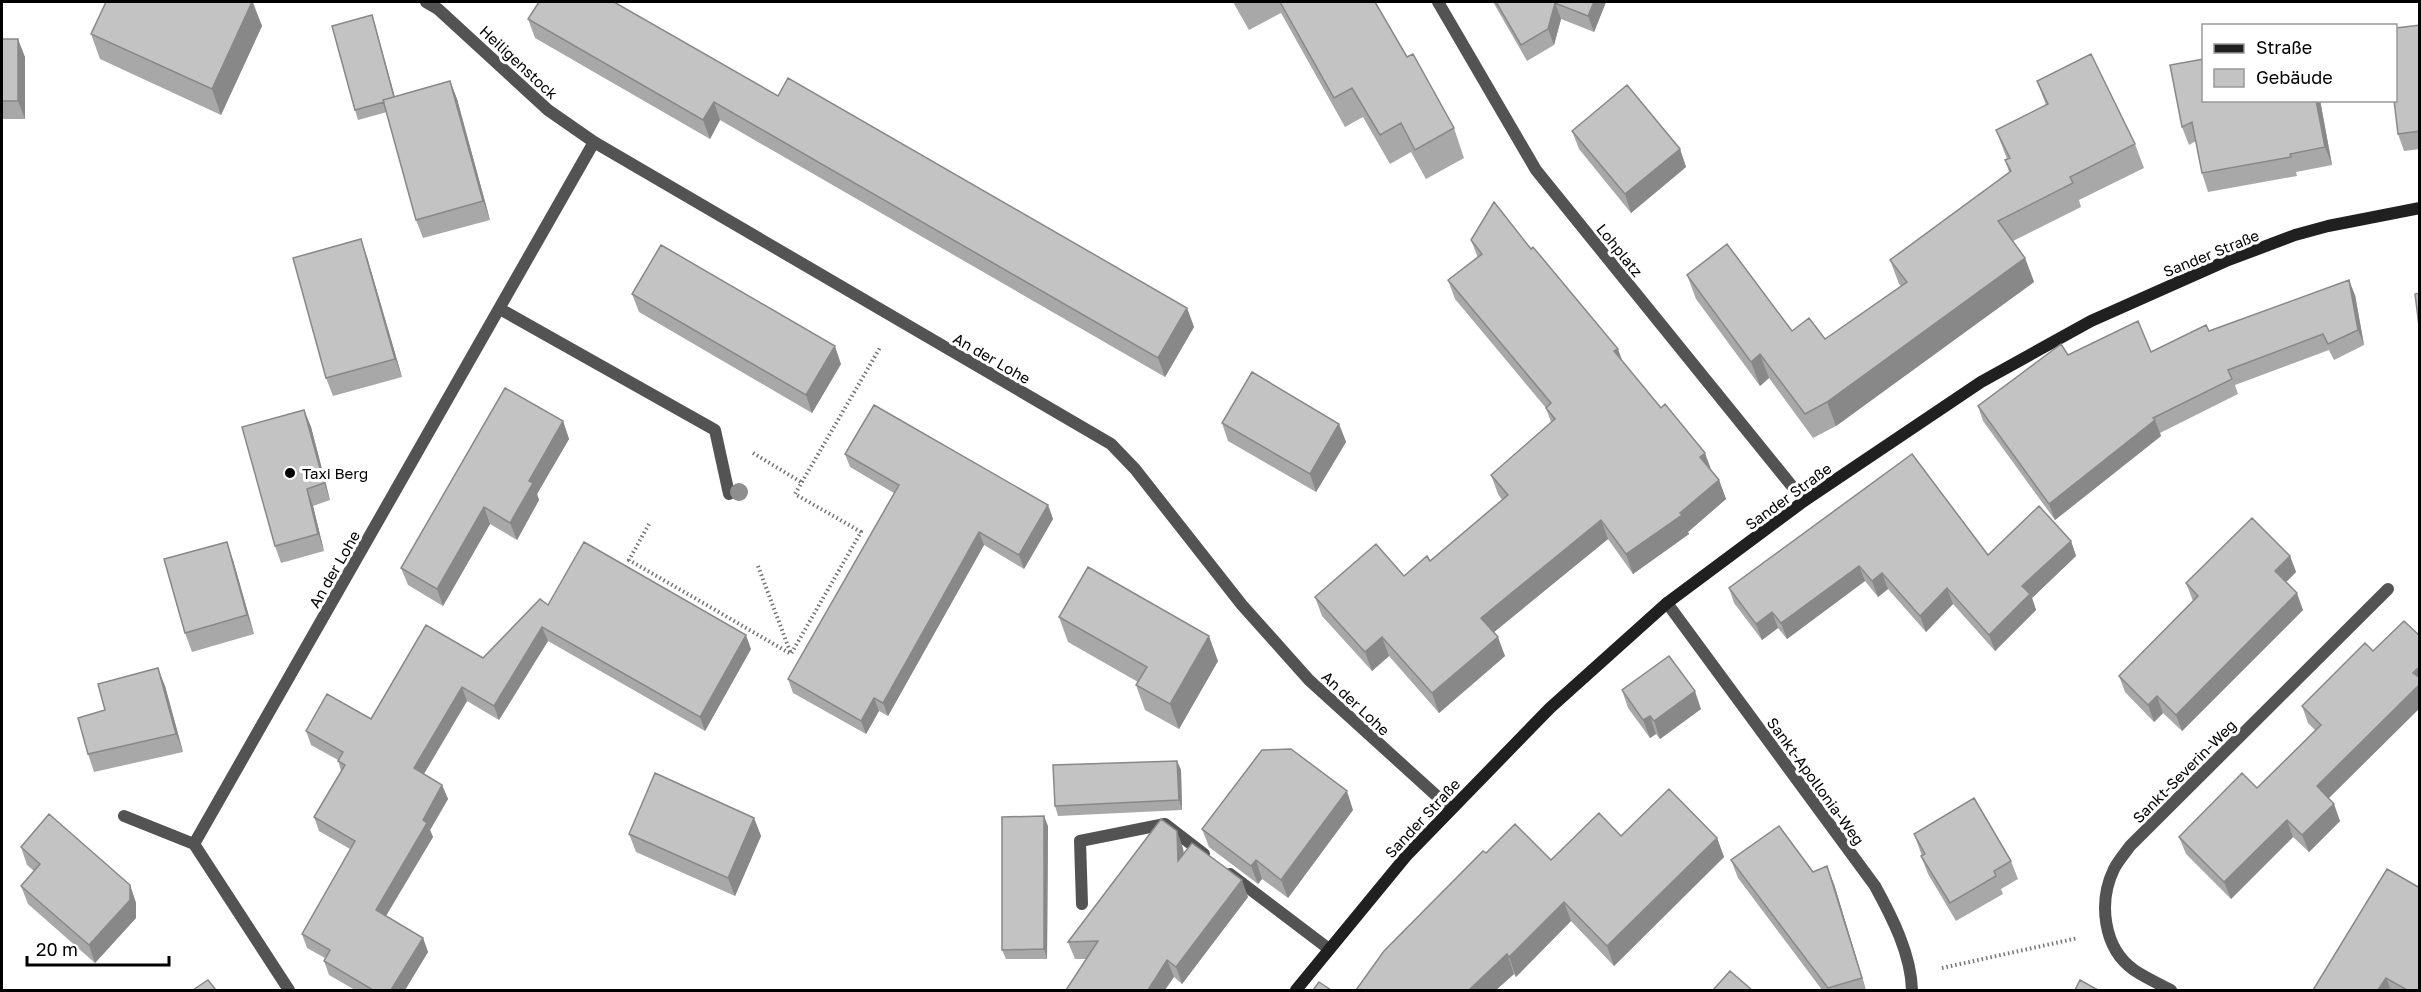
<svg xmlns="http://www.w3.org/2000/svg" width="2421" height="992" font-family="'Golos Text',sans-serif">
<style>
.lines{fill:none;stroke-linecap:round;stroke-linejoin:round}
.path{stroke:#757575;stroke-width:4;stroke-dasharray:1.5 3;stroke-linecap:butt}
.service{stroke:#535353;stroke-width:12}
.minor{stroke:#535353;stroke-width:12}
.secondary{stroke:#202020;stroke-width:12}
.tree{fill:#8e8e8e}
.wall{fill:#a8a8a8}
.shaded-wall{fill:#888}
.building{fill:#c3c3c3;stroke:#888;stroke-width:1.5}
.poi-dot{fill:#000;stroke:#fff;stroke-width:2}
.labels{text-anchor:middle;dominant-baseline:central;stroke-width:6;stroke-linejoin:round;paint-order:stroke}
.street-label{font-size:15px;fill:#000;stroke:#fff}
.poi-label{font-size:15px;fill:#000;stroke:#fff;text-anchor:start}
</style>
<rect width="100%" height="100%" fill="#fff"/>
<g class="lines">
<!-- path -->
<path class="path" d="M753,453l48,29
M649,524l-20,36 162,94 70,-122 -66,-38 86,-148
M758,566l33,88
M1942,968l136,-30"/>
<!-- service -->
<path class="service" d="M1230,874l99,75
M1082,904l-2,-63 85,-17 39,30"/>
<!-- minor -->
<path class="minor" d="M426,2l12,7 110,101 46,32
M1438,2l98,168 268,331
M500,309l215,121 14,64
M1667,603l208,283c17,31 36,68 37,104
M124,816l70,28 95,146
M194,844l400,-702 517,302 24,25 107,136 67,75 141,128
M2171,990c-12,-6 -25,-12 -37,-20 -31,-22 -36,-68 -20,-101 4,-8 11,-16 16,-23l258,-257"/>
<!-- secondary -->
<path class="secondary" d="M1296,990l111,-135 143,-147 117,-105 137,-102 177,-119 110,-61 135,-60 69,-26 33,-9 92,-18"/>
</g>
<!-- trees -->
<circle class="tree" cx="739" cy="492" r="9"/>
<!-- wall -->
<path class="wall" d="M253,2l9,24 -41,89 -121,-56 -9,-25z
M1233,2h142l32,55 47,71 10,30 -38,21 -15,-27 -21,12 -27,-47 -18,10 -64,-114 -32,17z
M1493,2h113l-12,30 -33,-13 -7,26 -27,16z
M372,15l3,10 19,72 56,-16 7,18 33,121 -67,18 -7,-18 -29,-108 -29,8 -3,-10z
M528,19l659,289 7,19 -29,50 -445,-257 -10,19 -175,-101z
M2420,25v124l-16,2 -6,-17z
M2,39l23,18v62h-23z
M2037,81l98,63 9,24 -65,32 2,7 -68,34 12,17 9,24 -198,144 -23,12 -44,-60 -9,8 -64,-87 -9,-24 105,56 33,8 76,-53 -2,-2 -9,-24 119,-88 -4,-12 2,-1 -11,-29 50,-25z
M2204,100h116l12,65 -36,7 1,4 -89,16 -6,-19 -6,-32 -7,4 -7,-18z
M1572,131l108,18 6,18 -55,46 -52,-64z
M1471,240l60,9 188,231 7,19 -38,33 1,2 -56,40 -25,-35 -114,93 11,24 -66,57 -50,-57 -17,15 -50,-55 -7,-19 89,-21 26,-15 72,-61 -4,-6 -7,-19 60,-53 -5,-14 -91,-109 -7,-19 30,-22z
M367,257l35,120 -69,19 -7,-18z
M632,294l209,70 -29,49 -173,-101z
M2355,295l9,50 -30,15 -5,-10 -94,35 3,9 -78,39 1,3 -106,84 -72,-99 -5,-15 90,-51 83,-3 58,-21z
M304,410l7,17 19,73 -17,6 11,45 -43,12 -6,-17z
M563,421l6,18 -32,55 2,6 -22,40 -27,-16 -47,82 -35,-21 -7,-17z
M1222,423l117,1 7,18 -30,50 -88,-51z
M845,454l203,51 5,14 -29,50 -40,-24 -96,171 -9,-5 -13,23 -73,-41 -5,-14 106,-186 -44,-26z
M1912,454l76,101 83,-14 5,15 -44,42 4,12 -41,41 -42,-47 -27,28 -38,-43 -10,8 -13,-16 -78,58 -9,-11 -16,12 -28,-37 -5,-15z
M2290,556l6,16 -10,10 17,28 -121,121 -19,-18 -9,9 -29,-30 -6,-16 74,-75 -7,-18z
M233,560l21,74 -62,18 -7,-19z
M548,605l203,44 -46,82 -157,-90 -49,79 -32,-19 -43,73 18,11 6,14 -18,31 3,7 -47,79 37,22 5,14 -23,38h-50l-26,-15 -5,-14 1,-3 -18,-10 -5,-14 48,-85 -31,-18 -5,-14 27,-46 -3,-11 -27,-15 -5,-14 65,-12 112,-61z
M1059,617l159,44 -39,68 -34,-19 -9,-25 2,-3 -70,-40z
M2365,643l-37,155 12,23 -31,31 -16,-15 -62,62 -45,-45 -7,-17 78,-49 58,-58 -7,-7 -6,-17z
M165,686l18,66 -89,20 -6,-18 17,-44z
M1622,690l79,19 -41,30 -4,-5 -6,4 -22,-30z
M1177,761l4,9 1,40 -124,6 -3,-10z
M1353,810l-65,88 -26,-19 -4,5 -49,-37 -7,-18z
M754,818l7,18 -26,60 -99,-44 -7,-18z
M1048,826l-1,133h-41l-4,-9z
M1914,834l97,27 7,18 -17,10 2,5 -47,27 -28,-47 -7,-18h1z
M1621,836l96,2 7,19 -110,109 -43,-45 -55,56 -2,-3 -18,16h-140l130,-137 65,7z
M21,847l109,38 6,18v15l-41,45 -67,-59 -7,-18 13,-15 -7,-6z
M1183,848l1,6 64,43 -66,87 -8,-7 -87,-18h-12l-7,-17z
M1731,860l82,12 21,12 32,106h-44l-84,-112z
M2420,888v102h-107z"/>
<!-- shaded-wall -->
<path class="shaded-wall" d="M252,2l10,24 -41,89 -9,-26z
M1594,2h12l-12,30 -6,-16z
M1555,3l6,16 -7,26 -6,-16z
M372,15l3,10 23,83 -4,-9z
M18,39l7,18v62l-7,-18z
M450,81l7,18 33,121 -7,-19z
M2316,100h4l12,65 -7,-18z
M714,102l6,18 -10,19 -7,-19z
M1680,149l6,18 -55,46 -6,-19z
M361,239l6,18 35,120 -7,-18z
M2025,258l9,24 -198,144 -9,-24z
M2349,280l6,15 9,50 -6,-15z
M1187,308l7,19 -29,50 -7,-19z
M835,346l6,18 -29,49 -6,-18z
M1618,349l7,19 -11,-17z
M1760,354l9,24 -9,8 -9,-24z
M304,410l7,17 19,73 -6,-17z
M2155,420l6,16 -106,84 -6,-16z
M563,421l6,18 -32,55 2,6 -22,40 -7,-17 19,-42z
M1339,424l7,18 -30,50 -6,-18z
M1705,453l7,19 -12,-15z
M1719,480l7,19 -38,33 1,2 -56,40 -7,-20 54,-41z
M307,489l6,17 11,45 -6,-17z
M1048,505l5,14 -29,50 -5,-14z
M484,507l6,17 -47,82 -6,-17z
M1601,520l7,19 -120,98 -7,-19z
M979,532l5,13 -96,171 -5,-13z
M2071,541l5,15 -44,42 4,12 -41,41 -6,-16 33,-49z
M227,542l6,18 21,74 -7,-19z
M2290,556l6,16 -15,15 -6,-16z
M1859,566l6,15 -78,58 -6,-16z
M1882,573l6,16 -10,8 -6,-16z
M1947,588l6,16 -27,28 -6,-16z
M2297,593l6,17 -121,121 -6,-16z
M1772,612l6,16 -16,12 -6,-16z
M542,627l6,14 -49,79 -5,-14z
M746,635l5,14 -46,82 -5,-14z
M1209,636l9,25 -39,68 -9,-25z
M1382,637l7,19 -17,15 -7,-19z
M1498,637l7,19 -66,57 -7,-20z
M2420,666v42l-97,96 -6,-18z
M158,668l7,18 18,66 -7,-18z
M462,687l5,14 -48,81 -5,-14z
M1695,691l6,18 -41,30 -6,-18z
M2157,696l6,17 -9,9 -6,-17z
M874,698l5,13 -13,23 -5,-13z
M1650,716l6,18 -6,4 -7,-18z
M1177,761l4,9 1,40 -3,-10z
M442,785l6,14 -18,31 3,7 -52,87 -5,-14 47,-90z
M1347,791l6,19 -65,88 -7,-18z
M2334,804l6,17 -31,31 -7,-17z
M1044,816l4,10 -1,133 -3,-10z
M754,818l7,18 -26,60 -7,-18z
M2287,820l6,17 -62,62 -7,-17z
M1177,831l6,17 2,31 -7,-18z
M1717,838l7,19 -110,109 -7,-20z
M1256,860l6,19 -4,5 -7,-18z
M1827,866l7,18 32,106 -4,-12z
M1242,880l6,17 -66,87 -6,-17z
M130,885l6,18v15l-41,45 -6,-18z
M1564,902l7,19 -55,56 -7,-20z
M423,938l5,14 -23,38h-14z
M1507,954l7,20 -18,16h-27z
M1167,960l7,17 -9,13h-17z
M2386,978l5,12h-13z"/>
<!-- building -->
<path class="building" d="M106,2h146l-40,87 -121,-55z
M539,2h75l164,94 10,-18 399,230 -29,50 -444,-256 -11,18 -175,-101z
M1280,2h95l32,55 6,-3 41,74 -39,22 -14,-27 -21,12 -28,-47 -18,10z
M1496,2h98l-6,14 -33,-13 -7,26 -27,16z
M372,15l22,82 -11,3 1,2 -29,8 -23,-84z
M2420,25v106l-22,3 -4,-34h2v-72z
M2,39h16v62h-16z
M2091,54l44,90 -65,33 3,6 -75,38 27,37 -198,144 -22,12 -45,-60 -9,8 -64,-87 40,-31 65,87 17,-13 16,21 82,-57 -17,-22 121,-89 -6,-11 5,-2 -14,-28 52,-26 -11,-23z
M2204,59v41h112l9,47 -35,7 1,3 -89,16 -10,-51 -10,5 -12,-62z
M450,81l33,120 -67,19 -33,-120z
M1627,85l53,64 -55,45 -53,-63z
M1494,202l37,47 2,-2 85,102 -4,2 47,57 4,-4 40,49 -5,4 19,23 -39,33 2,2 -56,39 -25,-34 -120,98 17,19 -66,56 -50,-56 -17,15 -50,-55 61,-53 28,32 23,-20 3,5 78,-66 -17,-20 64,-56 -9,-11 5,-5 -103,-123 34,-26 -11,-14z
M361,239l34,120 -69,19 -33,-120z
M661,245l174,101 -29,49 -174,-101z
M2349,280l9,50 -30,14 -5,-10 -95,36 4,9 -79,39 2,2 -106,84 -71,-98 83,-62 7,11 70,-34 13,31 55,-27 3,6z
M2420,293v41l-5,-40z
M1252,372l87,52 -29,50 -88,-51z
M505,388l58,33 -34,60 4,2 -23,40 -26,-16 -47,82 -36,-21z
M874,405l174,100 -29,50 -40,-23 -96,171 -9,-5 -13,23 -73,-42 111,-194 -54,-31z
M304,410l20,73 -17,6 11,45 -43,12 -33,-119z
M1912,454l76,101 51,-49 32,35 -49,45 8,8 -41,41 -42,-47 -27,28 -38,-43 -10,8 -13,-15 -78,57 -9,-11 -16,12 -27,-36z
M2252,518l38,38 -15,15 22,22 -121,122 -19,-19 -9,9 -29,-29 79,-80 -12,-13z
M227,542l20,73 -62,18 -21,-74z
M584,542l162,93 -46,82 -158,-90 -48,79 -32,-19 -48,81 28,17 -19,35 4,3 -51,87 47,28 -32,52h-18l-49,-29 6,-11 -28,-16 53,-93 -41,-24 31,-52 -7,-4 5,-9 -37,-21 21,-37 44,25 55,-94 57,33 57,-59 8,6z
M1088,567l121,69 -39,68 -34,-19 11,-18 -88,-50z
M2404,621l16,15v30l-7,7 7,5v6l-103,102 17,18 -32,31 -15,-15 -63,62 -45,-45 63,-64 15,15 64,-63 -19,-19 63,-63 8,8z
M1669,656l26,35 -41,30 -4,-5 -7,4 -21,-30z
M158,668l18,66 -88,20 -10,-36 27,-8 -7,-26z
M1291,749l56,42 -66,89 -25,-20 -5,6 -49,-37 60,-79z
M1177,761l2,39 -124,6 -2,-41z
M655,773l99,45 -26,60 -99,-44z
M1669,789l48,49 -110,108 -43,-44 -55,55 -2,-3 -38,36h-113l28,-39 99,-100 3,2 29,-29 36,36 48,-47 22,23z
M1974,798l37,63 -17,10 2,5 -46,27 -29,-47 4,-2 -11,-20z
M49,814l81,71v15l-41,45 -68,-59 19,-22 -19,-17z
M1044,816v133l-42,1v-133z
M1161,819l16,12 1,30 14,-18 50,37 -66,87 -9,-7 -19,30h-82l32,-49 -30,1z
M1779,826l34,46 14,-6 35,112 -34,10 -97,-128z
M2387,869l33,19v102h-13l-21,-12 -8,12h-65z
M1730,971l22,19h-39z
M208,980l8,10h-23z
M2080,980l18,10h-23z
M1319,982l12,8h-18z"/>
<!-- markers -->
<circle class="poi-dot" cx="290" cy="473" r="6"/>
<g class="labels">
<!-- street labels -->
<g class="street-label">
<text transform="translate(519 62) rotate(43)">Heiligenstock</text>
<text transform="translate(1620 250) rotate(51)">Lohplatz</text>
<text transform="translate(2211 253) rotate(-22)">Sander Straße</text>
<text transform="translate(992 358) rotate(30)">An der Lohe</text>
<text transform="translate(1788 496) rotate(-36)">Sander Straße</text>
<text transform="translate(334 569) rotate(-60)">An der Lohe</text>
<text transform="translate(1356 703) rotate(43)">An der Lohe</text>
<text transform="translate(2184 771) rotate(-45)">Sankt-Severin-Weg</text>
<text transform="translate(1816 781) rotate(54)">Sankt-Apollonia-Weg</text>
<text transform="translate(1422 818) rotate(-47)">Sander Straße</text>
</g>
<!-- poi labels -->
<g class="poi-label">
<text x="302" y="473">Taxi Berg</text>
</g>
</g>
<!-- border -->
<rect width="2421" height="992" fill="none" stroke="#000000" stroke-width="6"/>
<!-- legend -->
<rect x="2202" y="24" width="195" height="78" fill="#ffffff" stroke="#999999" stroke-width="1.5"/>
<rect x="2214" y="44" width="30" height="9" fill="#202020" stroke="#999999" stroke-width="1.5"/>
<text x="2256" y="54" font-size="18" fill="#000000">Straße</text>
<rect x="2214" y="69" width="30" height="18" fill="#c3c3c3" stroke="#999999" stroke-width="1.5"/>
<text x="2256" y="84" font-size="18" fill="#000000">Gebäude</text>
<!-- scale -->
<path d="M27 956v9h142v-9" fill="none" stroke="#000000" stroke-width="3"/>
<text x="36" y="956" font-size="18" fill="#000000" stroke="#ffffff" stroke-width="4.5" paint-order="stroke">20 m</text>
</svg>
